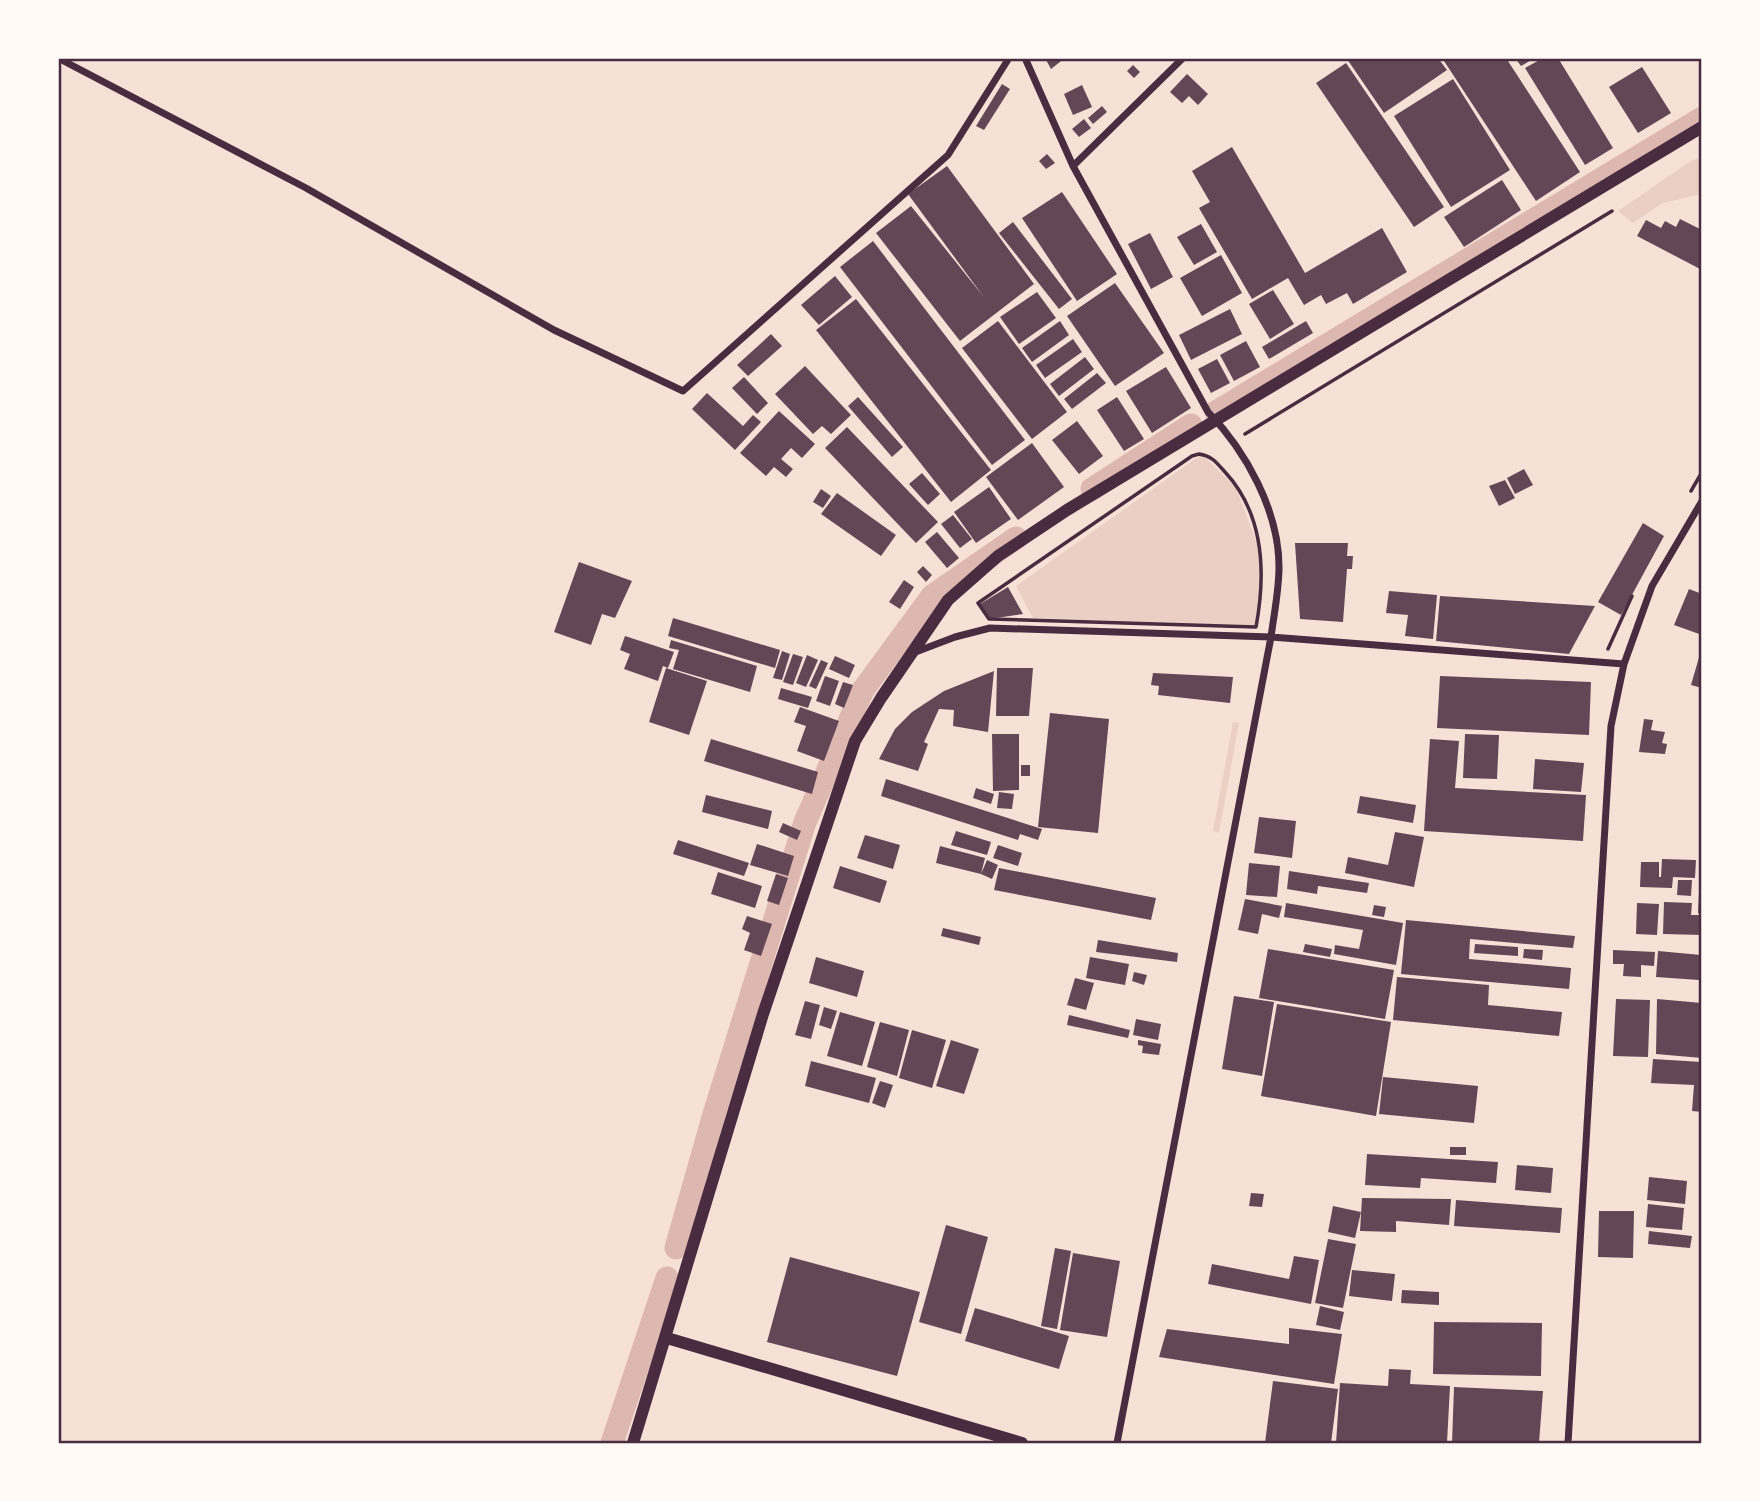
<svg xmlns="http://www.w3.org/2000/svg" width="1760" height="1501" font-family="Mulish,sans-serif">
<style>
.green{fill:#ebcfc5}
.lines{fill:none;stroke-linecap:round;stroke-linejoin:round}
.canal{stroke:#dcb8b0;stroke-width:23}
.building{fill:#644757}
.path{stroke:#4a2c40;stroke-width:3.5}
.minor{stroke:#4a2c40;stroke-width:7}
.tertiary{stroke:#4a2c40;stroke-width:12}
.neatline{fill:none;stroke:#4a2c40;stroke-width:2.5}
</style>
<rect width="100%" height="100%" fill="#f7e1d7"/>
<!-- green -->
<path class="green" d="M1702,158v36l-39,9 -30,20 -15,-12 74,-51z
M1202,454l34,34 25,66 -2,73 -226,-9 -17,-32z
M1233,722l6,1 -20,110 -6,-2z"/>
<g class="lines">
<!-- canal -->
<path class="canal" d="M1216,412l486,-294
M1092,489l99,-64
M676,1248l38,-134 91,-292 58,-132 69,-94 84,-58
M612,1443l55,-165"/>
</g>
<!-- building -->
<path class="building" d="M1045,58h20l-14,11z
M1349,58h89l9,12 -63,43 -37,-54z
M1442,58h64l74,114 -44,29z
M1515,58h20l-14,8z
M1543,58h15l55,90 -28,17 -60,-97z
M1346,63l98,144 -30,20 -98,-144z
M1133,65l7,7 -6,6 -7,-7z
M1642,67l29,46 -33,20 -29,-46z
M1187,74l21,20 -10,11 -9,-9 -7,7 -12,-11z
M1453,79l57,91 -59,37 -57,-91z
M1002,84l8,5 -26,41 -8,-4z
M1082,85l10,22 -19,8 -9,-21z
M1102,106l5,6 -14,12 -5,-6z
M1084,119l7,9 -12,9 -7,-8z
M1232,147l73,126 77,-45 25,44 -54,32 -6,-11 -21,11 -5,-9 -17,10 -16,-27 -36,21 -53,-91 11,-6 -18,-31z
M1047,154l8,9 -9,6 -7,-8z
M947,166l87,118 -74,57 -84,-108 35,-27 72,90 -75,-102z
M1502,180l19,30 -57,37 -20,-30z
M1062,192l55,82 -40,27 -55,-83z
M1680,219l22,11v40l-65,-34 9,-16 15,8 4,-7 11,6z
M1013,222l59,77 -13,10 -60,-76z
M1201,224l16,28 -23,13 -17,-28z
M1150,233l23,44 -22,12 -23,-45z
M873,241l152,199 -33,25 -152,-198z
M1221,255l21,38 -40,23 -22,-38z
M835,276l17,21 -33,28 -18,-20z
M1115,283l49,70 -49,33 -48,-70z
M1273,290l21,34 -24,15 -21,-35z
M1037,292l19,26 -37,26 -19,-27z
M856,299l135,171 -40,32 -135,-172z
M1230,309l12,25 -51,26 -12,-25z
M998,321l69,91 -35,27 -70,-91z
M1060,321l9,14 -37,27 -10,-14z
M1306,321l7,12 -44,26 -7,-12z
M771,334l11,12 -34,30 -11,-11z
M1073,339l9,13 -37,26 -9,-13z
M1246,341l14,26 -26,14 -14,-26z
M1085,357l9,12 -35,27 -9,-12z
M1217,359l13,24 -19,10 -13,-24z
M805,366l46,49 -20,19 -9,-8 -9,8 -38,-40z
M1166,367l25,41 -39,25 -26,-42z
M1097,373l9,10 -34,26 -8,-10z
M744,377l24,26 -11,11 -25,-26z
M707,393l36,33 10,-11 8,7 -26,28 -43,-41z
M858,397l45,50 -11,10 -44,-51z
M1117,397l27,42 -20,12 -27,-41z
M779,411l36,33 -13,14 -11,-10 -10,11 12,10 -7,8 -12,-10 -8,9 -26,-23z
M1077,421l26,35 -24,18 -27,-34z
M847,427l91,95 -22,21 -91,-95z
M1032,443l32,44 -46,33 -32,-43z
M1524,469l9,16 -18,9 -8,-16z
M922,473l18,21 -12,11 -19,-21z
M1505,480l10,18 -16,8 -10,-20z
M989,487l22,32 -35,24 -22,-31z
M821,489l10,7 -8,12 -10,-6z
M837,493l59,42 -15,21 -60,-42z
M953,515l19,24 -12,9 -19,-24z
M1643,523l21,13 -43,79 -23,-13z
M937,532l22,26 -12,10 -22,-26z
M1295,543h53l-1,13h6l-1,13h-5l-4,53 -43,-3z
M579,562l53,19 -17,37 -13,-4 -11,31 -37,-13z
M923,566l9,9 -6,7 -9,-10z
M904,580l10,7 -14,22 -11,-7z
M1008,587l15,27 -34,5 -9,-15z
M1689,589l13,5v41l-28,-10z
M1389,591l48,4 -4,44 -28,-3 3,-21 -22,-2z
M1440,596l155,10 -26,48 -133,-13z
M673,618l107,32 -5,18 -107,-32z
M625,636l49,16 -6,16 -5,-2 -5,15 -34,-12 6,-15 -10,-4z
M671,640l86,26 -7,26 -77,-23 6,-19 -10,-2z
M1702,647v41l-11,-3z
M782,651l8,3 -8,26 -9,-2z
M793,654l10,3 -10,28 -10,-3z
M807,655l11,5 -12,27 -10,-4z
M835,656l20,9 -6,13 -20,-9z
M821,660l7,3 -12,26 -7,-3z
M666,668l41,13 -18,54 -40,-13z
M997,668h36l-4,48h-33z
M994,671l-6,61 -35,-6 1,-16 -15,-1 -15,33 4,2 -10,27 -39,-12 16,-30 17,-17 32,-21z
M1153,673l80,4 -3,26 -72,-8 1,-9 -8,-1z
M825,676l14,5 -9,25 -14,-5z
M1440,676l151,6 -2,53 -152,-7z
M843,682l10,3 -9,23 -9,-4z
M781,688l31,9 -4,11 -30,-9z
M800,707l39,14 -15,40 -27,-10 9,-25 -12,-4z
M1050,713l59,6 -11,114 -60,-6z
M1644,719l9,1 -2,10 14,2 -3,11 5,1 -2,10 -26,-2z
M992,734h27v56l-26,1z
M1465,734l34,1 -2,44 -34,-1z
M711,739l107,33 -6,22 -108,-33z
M1430,739l29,2 -4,47 131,7 -3,46 -159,-10z
M1535,759l49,4 -3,29 -48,-3z
M1021,765h9v11h-9z
M886,779l156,50 -4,11 -18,-6 -2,6 -137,-44z
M976,788l18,6 -3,10 -18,-6z
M999,792l15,2 -2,15 -15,-1z
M706,795l66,16 -4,18 -66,-17z
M1360,796l56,9 -3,18 -56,-10z
M1259,817l37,4 -4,37 -38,-5z
M783,823l18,8 -4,9 -18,-8z
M956,831l35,11 -4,13 -36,-10z
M1395,832l29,5 -10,50 -69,-14 3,-16 40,8z
M865,835l35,10 -7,24 -36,-11z
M678,840l71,23 -5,13 -71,-22z
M757,844l37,12 -6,20 -38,-11z
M998,845l24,8 -4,13 -25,-8z
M940,846l45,12 -4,16 -45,-11z
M1662,859l34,1 -1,18 -22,-1 -1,11 -32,-1 1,-25h18v15h2z
M987,860l11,5 -6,14 -11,-5z
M1249,863l31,3 -3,31 -31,-2z
M840,866l47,15 -7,22 -47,-15z
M999,868l157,30 -5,22 -157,-30z
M1289,871l80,12 -2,10 -49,-7 -1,8 -30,-5z
M718,872l44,14 -7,22 -44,-14z
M1700,872h2v41h-4z
M776,874l12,4 -9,27 -12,-4z
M1678,880h14l-1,16 -14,-1z
M1245,899l37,7 -3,12 -17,-4 -4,20 -20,-4z
M1664,902l28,1 -1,12h11v20l-39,-1z
M1286,903l117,20 -7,42 -62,-11 1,-9 24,4 4,-19 -79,-13z
M1637,903l22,1 -2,31 -21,-1z
M1374,905l12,2 -2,10 -12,-2z
M747,916l25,8 -11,32 -17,-6 6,-17 -8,-4z
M1406,920l169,16 -2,12 -103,-9 -1,20 102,9 -2,21 -168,-15z
M943,928l38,9 -2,8 -38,-9z
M1098,940l80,13 -1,9 -81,-10z
M1305,944l27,5 -2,8 -27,-5z
M1475,944l43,3v9l-44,-3z
M1268,949l126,21 -9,49 -126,-21z
M1524,949l19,1 -1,10 -19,-2z
M1613,950l42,2 -1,14 -13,-1v12l-18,-1 1,-12h-11z
M1658,951l43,4 -2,25 -43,-3z
M816,957l48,14 -7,26 -48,-14z
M1090,957l39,7 -4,21 -39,-7z
M1134,972l13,3 -3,10 -12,-4z
M1397,977l92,8 -1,20 74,7 -3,24 -166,-16z
M1075,978l19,5 -8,27 -19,-5z
M1234,996l40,6 -12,74 -40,-7z
M1616,999l34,1 -2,57 -35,-1z
M1657,999l45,4v55l-46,-4z
M805,1001l15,4 -9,34 -16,-4z
M1277,1004l114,18 -15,94 -115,-20z
M824,1007l13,4 -6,18 -12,-4z
M840,1012l35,10 -13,44 -35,-10z
M1069,1015l61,15 -2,8 -61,-13z
M1136,1019l25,5 -3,16 -25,-5z
M880,1022l29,8 -12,46 -30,-9z
M912,1030l34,10 -14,48 -33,-10z
M951,1040l28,9 -15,45 -28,-8z
M1138,1040l23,4 -2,11 -17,-2 1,-7 -5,-1z
M1653,1059l49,3v50l-10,-1 2,-26 -43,-2z
M811,1061l65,17 -7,25 -64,-17z
M1383,1077l95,9 -4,37 -95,-9z
M880,1081l13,4 -8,23 -13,-5z
M1450,1147h16v8h-16z
M1367,1154l131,8 -2,21 -75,-5 -1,10 -55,-3z
M1517,1165l36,3 -2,25 -36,-3z
M1649,1177l38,4 -2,23 -38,-4z
M1251,1193l13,1 -2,13 -13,-1z
M1362,1198l89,1 -2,26 -53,-4v11l-36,-1z
M1456,1200l106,8 -2,25 -106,-7z
M1648,1204l36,4 -2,22 -36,-3z
M1333,1206l28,6 -6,26 -27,-6z
M1599,1211h35l-1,47 -35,-1z
M946,1225l42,12 -27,97 -42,-12z
M1649,1231l43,5 -2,12 -42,-4z
M1328,1239l28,5 -13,64 -28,-5z
M1055,1248l16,3 -14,78 -16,-3z
M1073,1253l47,8 -13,76 -47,-7z
M1294,1256l25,4 -8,44 -103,-20 4,-20 77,15z
M790,1257l130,35 -23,84 -130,-34z
M1352,1270l43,4 -3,27 -43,-5z
M1402,1290l37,2v13l-38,-2z
M1320,1306l24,6 -4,18 -24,-5z
M975,1308l94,28 -10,33 -94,-28z
M1434,1322l108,1 -1,53 -108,-2z
M1289,1328l53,6 -8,50 -175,-27 8,-28 122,15z
M1389,1369l22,1 -1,14 40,2 -3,57h-111l4,-60 48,3z
M1273,1381l65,8 -7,54h-66z
M1454,1387l89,4 -4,52h-87z"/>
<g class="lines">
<!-- path -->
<path class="path" d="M1245,434l367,-223
M1199,454c13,2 17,8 26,18 39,42 41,101 31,155l-267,-8 -11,-16 214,-147z
M1691,491l11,-19
M1608,649l24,-53"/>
<!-- minor -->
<path class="minor" d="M58,58l248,130 248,142 129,61 265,-236 61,-97
M1025,58l48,108 135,246c38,39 71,99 71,155 0,23 -5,47 -8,70l-154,806
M1073,166l110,-108
M913,653l42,-16 35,-9 281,9 353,27
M1568,1443l43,-717 13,-62 28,-78 50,-85"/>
<!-- tertiary -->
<path class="tertiary" d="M667,1338l355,105
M633,1443l130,-429 92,-273 26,-43 67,-98 50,-44 69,-46 635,-383"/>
</g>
<!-- border -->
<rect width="1760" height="1501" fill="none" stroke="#fffaf5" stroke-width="119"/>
<rect x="60" y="60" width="1640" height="1382" class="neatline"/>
</svg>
